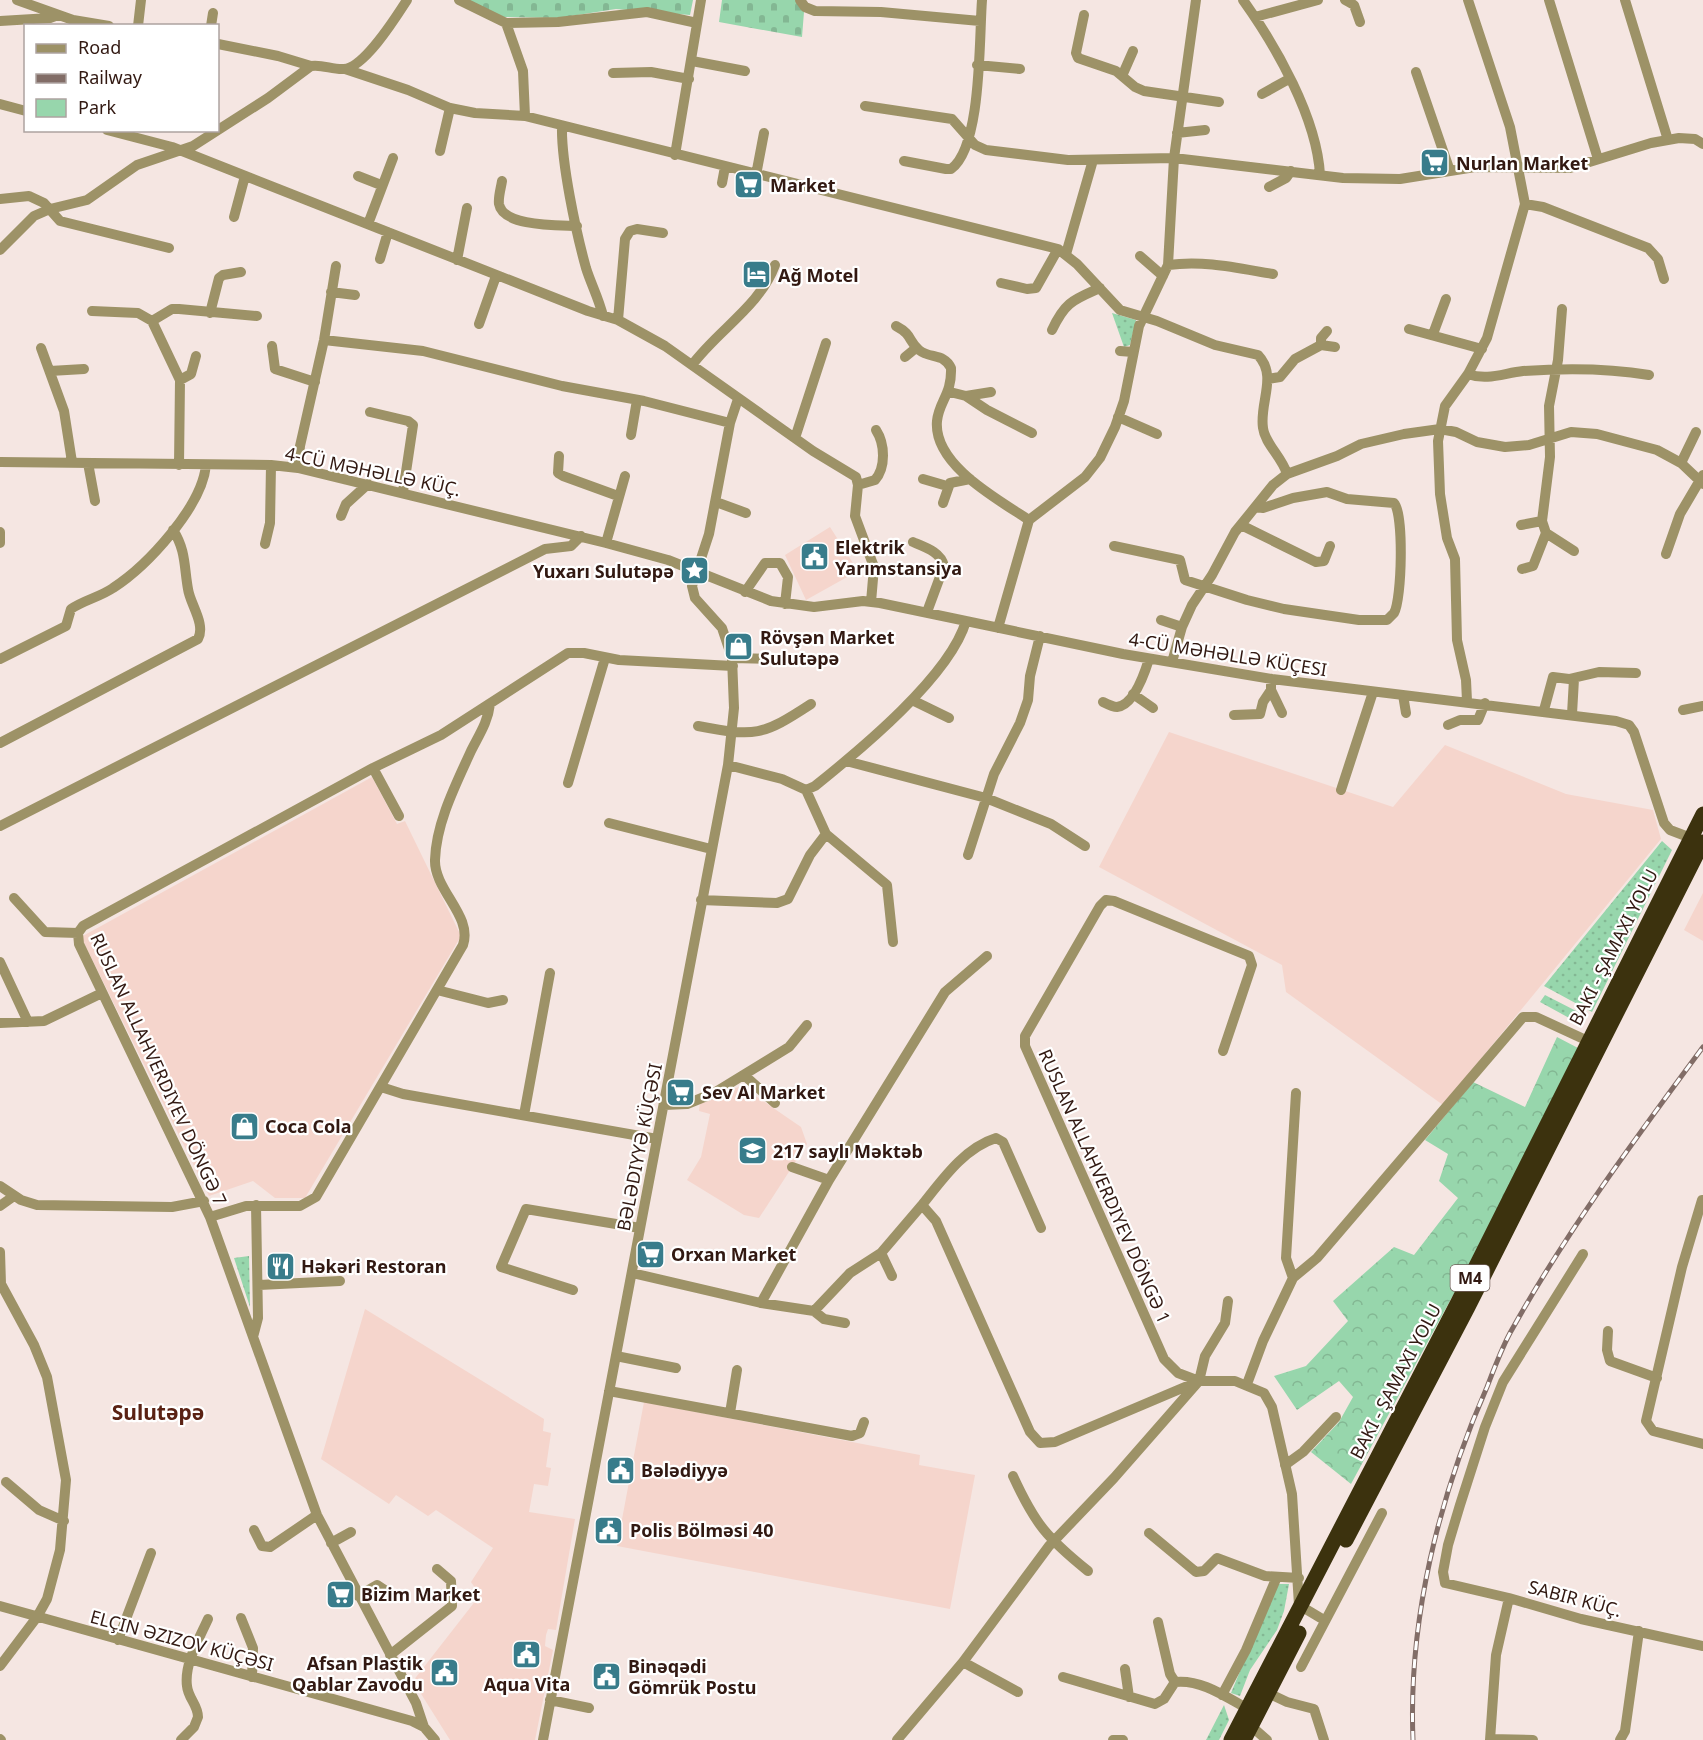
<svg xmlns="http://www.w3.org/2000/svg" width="1703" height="1740" font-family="'Noto Sans',sans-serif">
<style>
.built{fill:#f5d5cc}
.green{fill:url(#green-dots)}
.forest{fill:url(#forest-crowns)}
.cemetery{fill:url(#cemetery-stones)}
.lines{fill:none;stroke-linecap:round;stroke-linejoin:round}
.minor{stroke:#9d9267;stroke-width:10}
.highway{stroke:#3c320e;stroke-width:15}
.rail-casing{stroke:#826d67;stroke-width:5}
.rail{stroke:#fff;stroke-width:3;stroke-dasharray:9;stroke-linecap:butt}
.labels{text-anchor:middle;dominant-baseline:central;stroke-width:4.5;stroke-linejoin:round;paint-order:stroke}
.shield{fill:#fff;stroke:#705e59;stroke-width:1.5}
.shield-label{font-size:16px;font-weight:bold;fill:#321912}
.poi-label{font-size:18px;font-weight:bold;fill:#321912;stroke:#fff;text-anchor:start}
.street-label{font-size:18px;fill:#321912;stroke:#fff}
.quarter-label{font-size:21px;font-weight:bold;fill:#5a2214;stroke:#fff}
</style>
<defs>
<pattern id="green-dots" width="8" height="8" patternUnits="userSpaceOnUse" patternTransform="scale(1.5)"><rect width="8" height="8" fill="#97d6ac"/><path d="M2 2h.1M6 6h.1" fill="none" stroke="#83b793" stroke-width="1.8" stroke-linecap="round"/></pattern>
<pattern id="forest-crowns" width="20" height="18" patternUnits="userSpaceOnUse" patternTransform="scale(1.5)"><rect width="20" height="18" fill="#97d6ac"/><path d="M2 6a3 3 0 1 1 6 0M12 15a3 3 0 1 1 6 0" fill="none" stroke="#83b793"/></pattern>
<pattern id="cemetery-stones" width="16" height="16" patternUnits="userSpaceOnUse" patternTransform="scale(1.5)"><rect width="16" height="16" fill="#97d6ac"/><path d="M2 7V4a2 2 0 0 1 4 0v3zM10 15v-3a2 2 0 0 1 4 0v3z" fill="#83b793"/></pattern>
</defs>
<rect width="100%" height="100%" fill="#f5e6e2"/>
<!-- built -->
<path class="built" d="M830,527l28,44 -52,29 -21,-45z
M1169,732l224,75 52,-62 121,49 87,16 8,29 -218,266 -157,-113 -4,-27 -183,-98z
M372,777l25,47 8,-3 56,115 -156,262h-30l-22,-17 -44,15 -128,-259z
M1703,893v48l-19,-11z
M741,1086l60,41 6,17 -48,74 -15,-3 -57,-35 14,-23 9,-43 -11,-3 1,-8z
M365,1309l179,110 -1,12 8,2 -5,34 5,1 -3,18 -14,-2 -5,28 46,7 -19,111 -8,-1 -2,6 -1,11 8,4 -18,90h-85l-37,-59 67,-86 -9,-13 22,-34 -57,-38 -8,6 -32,-21 -7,9 -68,-45z
M644,1402l276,53 -1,10 56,10 -25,134 -333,-63z"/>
<!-- green -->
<path class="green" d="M1112,313l24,7 -6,25 -6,2z
M1662,841l10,9 -80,162 -48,-26z
M1545,995l41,21 -4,9 -42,-23z
M249,1256l1,51 -16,-49z
M1276,1584h13l-5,27 -7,19 -27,40 -10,26 -9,-3z
M1224,1705l5,15 -10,20h-13z"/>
<!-- forest -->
<path class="forest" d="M1557,1037l21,11 -119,236 -108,200 -40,-32 28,-30 14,-25 -14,-16 -42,29 -23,-34 32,-10 42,-45 -15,-20 61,-54 20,8 44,-57 -19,-17 9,-27 -23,-14 48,-58 52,25z"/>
<!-- cemetery -->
<path class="cemetery" d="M465,0h228l-3,15 -74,-6 -58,9 -54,-1z
M722,0h74l8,12 -2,25 -83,-15z"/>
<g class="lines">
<!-- minor -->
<path class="minor" d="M17,0l56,20 36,6
M459,0l47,23 52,-1 89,-10 50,11
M800,0l5,7 10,4 66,1 99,9
M1243,0c33,46 74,118 77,175
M1345,0l9,5 6,17
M1549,0l49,159
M1625,0l43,140
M1084,15l-8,38 2,5 38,13 19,16 9,4 75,11
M1255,17l63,-17
M0,21l50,-3 8,-3
M506,23l17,48 2,45
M138,26l3,-26
M211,26l2,-13
M218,44l60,12 33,10
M692,61l53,10
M977,65l43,4
M345,69l63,21 42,18 25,5 50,3 533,133 19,15 43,46 37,11 58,24 43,10c20,21 1,48 5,73 2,16 19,29 24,46
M1416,72l34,99
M613,73l38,-1 38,7
M1122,76l11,-25
M1262,94l27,-15
M0,104l26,7
M865,106l87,13 23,26 11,5 82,10 106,-2 169,20 57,1 75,-12 95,1 81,-25 28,-5 16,1 8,5
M562,126c-1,36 14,106 24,142 5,16 13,31 17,48
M107,130l65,17 416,164 30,9 47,26 148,105 43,26 2,8 -3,31 19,51 -3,35
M1177,133l28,-3
M440,151l10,-43
M675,155l26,-155
M904,161l42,8h5c31,-22 28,-131 31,-169
M756,175l8,-42
M358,176l23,9
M502,181c-1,7 -4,16 -3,23 4,23 60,21 78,22
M722,183l3,-16
M1269,187l17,-9 5,-7
M0,199l29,-3 15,7 16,18 109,27
M1525,204l18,3 105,41 10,11 6,20
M234,217l11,-41
M368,224l25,-66
M0,250l34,-34 16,-7 37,-9 50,-35 56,-19 75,-48 43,-32c11,-2 22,4 33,3 21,-2 52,-52 63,-69
M1066,254l27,-94
M1140,256l23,20
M380,259l8,-27
M457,260l10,-52
M1168,265c36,-5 69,3 105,9
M1001,283l26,6 9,-1 22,-39
M331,292l24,3
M1562,309l-4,51 -9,46 1,51 -8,64 4,12 28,18
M92,311l46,2 14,8 28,59 -1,85
M210,313l9,-35 4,-3 18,-3
M618,320l7,-81 5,-8 7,-2 26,4
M152,321l20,-12h7l78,7
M479,324l17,-48
M896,326c17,9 12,15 23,24 11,9 25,3 32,18 1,27 -12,33 -14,53 -4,44 62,79 92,99
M1409,329l73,20
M1052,330c13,-28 21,-30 48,-42
M1433,334l13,-35
M324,340l99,11 139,35 82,15 86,22
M1321,345l14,2
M272,346l3,23 40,13
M41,348l23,63 8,51
M1120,351l13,1
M905,357l11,-9
M692,365c26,-35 68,-59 83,-100
M50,371l34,-2
M1468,374c19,7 36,-1 55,-3 43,-3 84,-3 126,4
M1268,379l12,-2 15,-18 26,-14v-7l6,-7
M180,380l11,-6 5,-18
M950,392l16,4 21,14 45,23
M966,396l25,-4
M370,412l38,9 5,4 -10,67
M1118,417l39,17
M631,435l6,-35
M795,438l31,-95
M559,456l-1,17 5,3 55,20
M0,462l271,3 27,3 308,75 62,17 103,41 43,6 49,-6 17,2 243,51 149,25 344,42 13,4 5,7 30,91 6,7 21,8
M88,463l7,38
M1681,463l15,-31
M298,468l2,-22 24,-106 12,-74
M923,479l24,7
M858,485l17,-5c11,-13 10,-36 1,-50
M716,502l30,11
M943,503l7,-20 20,-4
M341,516l5,-12 22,-20
M1241,525l75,37 8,-1 6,-15
M1521,525l21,-4
M0,532v11
M913,542c12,5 28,10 31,24l-17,46
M606,543l19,-67
M265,544l5,-21 1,-58
M1114,546l66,14 5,20 62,20 37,9 75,11h28c2,-2 6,-6 7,-7 8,-14 10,-99 0,-110l-47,-4 -20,-7 -34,6 -30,10 -7,-1
M1666,554l14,-40 23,-39
M1522,569l11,-3 13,-33
M745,592l20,-29h15l8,14 -3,27
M1161,620l21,7
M998,628l31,-108 56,-43 15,-19 15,-31 9,-26 15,-75 29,-61 6,-107 22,-158
M732,658l42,1
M0,659l66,-33 5,-17c13,-9 29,-12 42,-21 34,-22 89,-81 93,-123
M1172,662l10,-35 10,-22 20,-30 23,-43 38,-47 14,-11 50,-18 24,-12 43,-10 36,-5 16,3 21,10 28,5 24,-2 42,-13 26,2 60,16 24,13 22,21
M1271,685v5l11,23
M1133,694l20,14
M1403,695l3,18
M912,700l37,18
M1467,701l-1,-21 -9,-40 -2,-81 -8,-21 -7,-44 -2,-53 7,-35 23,-32 19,-36 38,-134 -15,-77 -42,-127
M1103,702c4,2 10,5 14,5 17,-2 28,-35 32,-48
M1544,710l9,-33 16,2 30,-7 37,1
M1683,710l20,-4
M1572,714l2,-35
M1234,715l26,-1 3,-12 8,-12
M1448,725l12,-5h18l7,-17
M698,726c58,11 64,10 113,-22
M0,743l198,-104c8,-15 -8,-35 -10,-50 -4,-22 -2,-39 -15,-59
M846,761l140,37 65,26 34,22
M728,765l54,14 24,11 9,-4c45,-36 135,-110 151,-165
M373,768l26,48
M568,783l37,-125
M806,790l20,44 61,51 6,57
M1341,790l32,-98
M609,823l102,26
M0,826l545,-277 26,-3 10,-10
M968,855l26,-81 26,-51 8,-23 2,-24 10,-40
M14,898l31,34 33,1
M701,900l76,3 11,-4 22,-44 16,-21
M0,962l28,60
M437,990l51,13 15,-3
M0,1023l44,-2 58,-28
M744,1075l31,28
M381,1087l22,7 254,45
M664,1105l23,-1 27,-11 75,-46 18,-22
M524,1115l26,-142
M792,1167l37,13
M0,1186l21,14 16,5 135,2 32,-6
M1702,1200l-20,67 -36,154 7,10 50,13
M922,1205c20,-25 42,-57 74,-67l7,4 38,86
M0,1206l14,-10
M210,1217l36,-11h54l16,-9 147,-252c10,-29 -29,-55 -28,-85 1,-37 21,-76 36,-109 8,-16 17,-29 19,-47
M0,1252l1,32 33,61 13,32 19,103 -6,70 -13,49 -10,18 -37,49
M881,1253l11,23
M632,1273l129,30 53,8 36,-38 31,-20 41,-48 14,16 94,211 10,11 15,-1 144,-61h36l29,12 8,14 20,87 7,111 25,15
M1293,1278l-7,-20 10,-165
M259,1285l81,-4
M573,1290l-72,-23 25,-58 114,19
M761,1303l68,-123 116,-188 42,-36
M814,1311l10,8 21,4
M1608,1331l-1,19 3,11 47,17
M253,1337l5,-19 -2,-113
M616,1356l60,12
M1199,1381l-21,-8 -14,-14 -139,-313v-10l75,-130 6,-6 8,1 135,55 3,9 -29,86
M1247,1384l16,-43 30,-63 24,-20 206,-241h13l52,24
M609,1391l243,45 8,-3 4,-11
M730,1413l7,-43
M1285,1465l18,-13 33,-35
M1013,1476c22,48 34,62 75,95
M6,1482l33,28 25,11
M254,1530l8,16 8,1 47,-32
M1149,1533l47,39 8,-1 13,-13 48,18 34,2
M331,1543l20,-11
M358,1596l19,-11 12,8
M1509,1598l-64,-15 -2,-11 5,-27 12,-40 25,-78 18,-45 80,-128
M0,1606l412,115 12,6 11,13
M241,1618l12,30 -1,29
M1158,1622l12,52 5,8c26,-3 51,15 73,27
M118,1640l33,-87
M390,1655l62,-49 -1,-25 -14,-12
M963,1662l55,30
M1301,1667l81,-154
M1125,1669l4,28
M1063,1677l92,27 9,-5 11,-17
M1268,1693l19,9 27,7 10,31
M1222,1695l24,-45 30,-71
M550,1700l39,8
M1251,1726l16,14
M424,1727l-8,-24 -99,-188 -107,-298 -131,-273 -1,-11 5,-7 290,-158 68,-33 127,-82h16l35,7 114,6
M0,1739l1,1
M1490,1739l43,1
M181,1740l13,-13 4,-10c0,-12 -10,-19 -11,-31 -3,-22 12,-47 21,-67
M543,1740l185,-975 6,-57 -2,-50 -10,-30 -27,-30 -3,-12 17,-52 21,-111 8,-24
M897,1740l66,-78 86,-116 65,-68 85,-97 6,-25 20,-33 3,-22
M1113,1740h10
M1490,1740l6,-85 13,-57 72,21 122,27
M1620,1740l5,-9 14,-100"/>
<!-- highway -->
<path class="highway" d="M1346,1540l122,-233 235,-465
M1231,1740l227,-438 245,-488
M1244,1740l55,-107"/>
<defs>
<path id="rail" d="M1413,1740c-5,-120 26,-244 74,-353 7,-18 14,-37 23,-54 56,-101 125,-194 193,-286"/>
</defs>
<!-- rail casing -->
<use href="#rail" class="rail-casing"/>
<!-- rail -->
<use href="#rail" class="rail"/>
</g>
<!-- icons -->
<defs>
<symbol id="supermarket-square" viewBox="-11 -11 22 22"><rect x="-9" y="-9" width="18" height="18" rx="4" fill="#387c8b" stroke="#fff"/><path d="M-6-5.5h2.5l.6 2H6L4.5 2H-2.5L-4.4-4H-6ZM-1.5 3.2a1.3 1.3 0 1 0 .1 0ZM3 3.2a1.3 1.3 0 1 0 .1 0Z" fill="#fff"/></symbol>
<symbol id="hotel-square" viewBox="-11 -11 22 22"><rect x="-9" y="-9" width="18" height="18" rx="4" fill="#387c8b" stroke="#fff"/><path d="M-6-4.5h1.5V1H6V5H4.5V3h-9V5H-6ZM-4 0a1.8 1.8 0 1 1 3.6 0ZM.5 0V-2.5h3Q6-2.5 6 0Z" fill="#fff"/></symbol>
<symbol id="civic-square" viewBox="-11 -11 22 22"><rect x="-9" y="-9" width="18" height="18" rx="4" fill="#387c8b" stroke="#fff"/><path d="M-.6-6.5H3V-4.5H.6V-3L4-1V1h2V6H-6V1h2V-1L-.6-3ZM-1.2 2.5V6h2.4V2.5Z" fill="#fff"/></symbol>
<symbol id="sight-square" viewBox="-11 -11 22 22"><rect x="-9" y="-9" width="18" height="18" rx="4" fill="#387c8b" stroke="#fff"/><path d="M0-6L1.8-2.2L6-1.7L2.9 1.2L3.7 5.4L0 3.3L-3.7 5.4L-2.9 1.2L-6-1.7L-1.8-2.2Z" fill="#fff"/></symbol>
<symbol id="shop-square" viewBox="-11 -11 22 22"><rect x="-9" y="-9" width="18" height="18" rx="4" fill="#387c8b" stroke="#fff"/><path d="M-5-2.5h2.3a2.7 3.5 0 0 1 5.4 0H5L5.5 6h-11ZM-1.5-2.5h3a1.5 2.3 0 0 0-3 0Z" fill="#fff"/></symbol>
<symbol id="school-square" viewBox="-11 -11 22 22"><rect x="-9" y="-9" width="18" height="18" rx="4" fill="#387c8b" stroke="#fff"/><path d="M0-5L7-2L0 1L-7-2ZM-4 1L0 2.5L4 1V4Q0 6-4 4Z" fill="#fff"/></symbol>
<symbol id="restaurant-square" viewBox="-11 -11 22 22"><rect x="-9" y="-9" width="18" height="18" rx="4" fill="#387c8b" stroke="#fff"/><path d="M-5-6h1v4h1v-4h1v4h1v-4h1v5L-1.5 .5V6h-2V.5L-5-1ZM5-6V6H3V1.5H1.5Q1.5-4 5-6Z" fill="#fff"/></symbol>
</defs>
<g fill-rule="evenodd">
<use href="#supermarket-square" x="1418" y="146" width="33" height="33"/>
<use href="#supermarket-square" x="732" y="168" width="33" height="33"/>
<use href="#hotel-square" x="740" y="258" width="33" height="33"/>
<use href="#civic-square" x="798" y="540" width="33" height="33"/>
<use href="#sight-square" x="678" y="554" width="33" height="33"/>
<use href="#shop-square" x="722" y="630" width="33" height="33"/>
<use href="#supermarket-square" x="664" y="1076" width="33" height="33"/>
<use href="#shop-square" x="228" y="1110" width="33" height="33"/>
<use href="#school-square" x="736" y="1134" width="33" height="33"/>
<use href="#supermarket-square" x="634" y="1238" width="33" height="33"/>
<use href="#restaurant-square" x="264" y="1250" width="33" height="33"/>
<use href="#civic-square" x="604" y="1454" width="33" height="33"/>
<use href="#civic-square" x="592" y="1514" width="33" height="33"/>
<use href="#supermarket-square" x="324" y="1578" width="33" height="33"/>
<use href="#civic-square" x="510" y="1638" width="33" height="33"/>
<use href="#civic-square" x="428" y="1656" width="33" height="33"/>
<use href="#civic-square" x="590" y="1660" width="33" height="33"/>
</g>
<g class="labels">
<!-- shield labels -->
<rect class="shield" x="1450.5" y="1265" width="39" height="26" rx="4.5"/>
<g class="shield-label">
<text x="1470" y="1278">M4</text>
</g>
<!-- poi labels -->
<g class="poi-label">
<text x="1456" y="163">Nurlan Market</text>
<text x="770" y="185">Market</text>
<text x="778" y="275">Ağ Motel</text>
<text x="835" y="547">Elektrik<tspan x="835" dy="21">Yarımstansiya</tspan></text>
<text x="674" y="571" text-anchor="end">Yuxarı Sulutəpə</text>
<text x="760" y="637">Rövşən Market<tspan x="760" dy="21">Sulutəpə</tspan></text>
<text x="702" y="1092">Sev Al Market</text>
<text x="265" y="1126">Coca Cola</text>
<text x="773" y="1151">217 saylı Məktəb</text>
<text x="671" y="1254">Orxan Market</text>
<text x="301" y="1266">Həkəri Restoran</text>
<text x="641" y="1470">Bələdiyyə</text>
<text x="630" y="1530">Polis Bölməsi 40</text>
<text x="361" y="1594">Bizim Market</text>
<text x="423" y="1663" text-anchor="end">Afsan Plastik<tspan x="423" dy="21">Qablar Zavodu</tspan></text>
<text x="628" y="1666">Binəqədi<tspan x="628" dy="21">Gömrük Postu</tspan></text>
<text x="527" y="1684" text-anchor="middle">Aqua Vita</text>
</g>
<!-- street labels -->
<g class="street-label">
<text transform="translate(373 471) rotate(12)">4-CÜ MƏHƏLLƏ KÜÇ.</text>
<text transform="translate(1228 654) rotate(9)">4-CÜ MƏHƏLLƏ KÜÇESI</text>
<text transform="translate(1613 947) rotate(-63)">BAKI - ŞAMAXI YOLU</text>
<text transform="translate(159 1069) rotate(65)">RUSLAN ALLAHVERDIYEV DÖNGƏ 7</text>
<text transform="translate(639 1147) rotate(-79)">BƏLƏDIYYƏ KÜÇƏSI</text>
<text transform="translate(1105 1186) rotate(66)">RUSLAN ALLAHVERDIYEV DÖNGƏ 1</text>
<text transform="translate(1395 1381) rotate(-62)">BAKI - ŞAMAXI YOLU</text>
<text transform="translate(1575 1598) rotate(15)">SABIR KÜÇ.</text>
<text transform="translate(182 1640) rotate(15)">ELÇIN ƏZIZOV KÜÇƏSI</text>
</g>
<!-- quarter labels -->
<g class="quarter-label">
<text x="158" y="1412">Sulutəpə</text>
</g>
</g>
<!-- legend -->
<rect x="24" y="24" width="195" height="108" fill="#ffffff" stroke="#ada3a0" stroke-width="1.5"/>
<rect x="36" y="44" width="30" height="9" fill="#9d9267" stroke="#ada3a0" stroke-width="1.5"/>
<text x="78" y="54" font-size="18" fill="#321912">Road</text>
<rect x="36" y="74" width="30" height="9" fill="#826d67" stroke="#ada3a0" stroke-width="1.5"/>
<text x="78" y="84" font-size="18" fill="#321912">Railway</text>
<rect x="36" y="99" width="30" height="18" fill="#97d6ac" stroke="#ada3a0" stroke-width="1.5"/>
<text x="78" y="114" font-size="18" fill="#321912">Park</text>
</svg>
